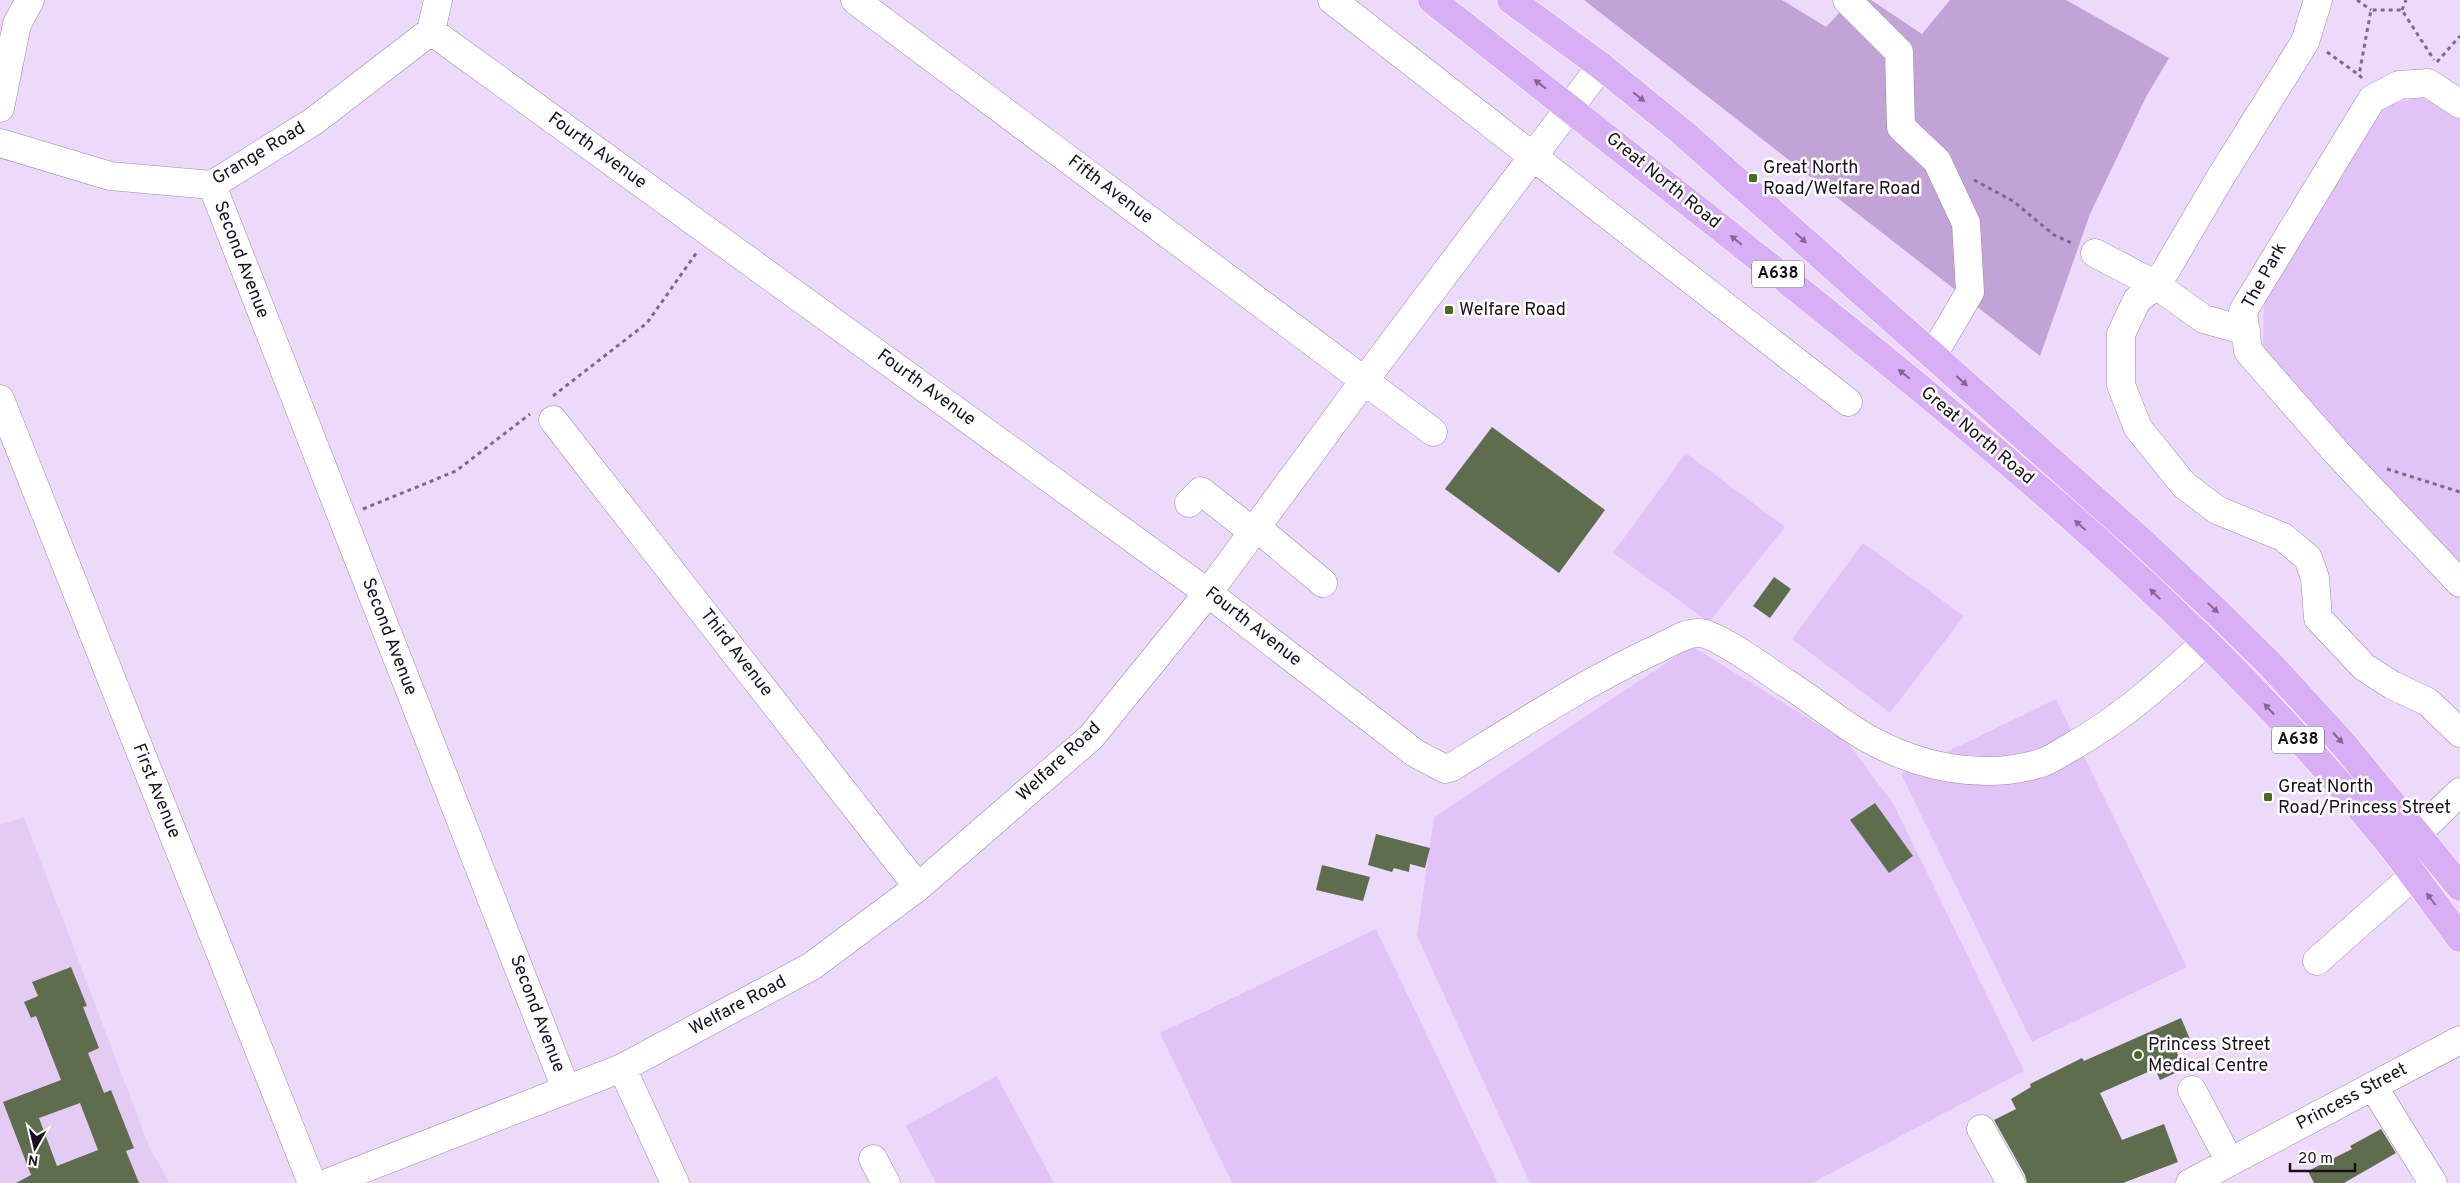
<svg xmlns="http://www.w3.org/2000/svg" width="2460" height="1183" font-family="Overpass,sans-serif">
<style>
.built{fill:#e3cbf3}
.green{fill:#e2c3f7}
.forest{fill:#c2a3d7}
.building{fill:#5f6d4f;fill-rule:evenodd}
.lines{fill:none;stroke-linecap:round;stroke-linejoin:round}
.minor-casing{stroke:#9b89a8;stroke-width:29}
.highway-casing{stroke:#fff;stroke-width:29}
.path{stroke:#7a6d83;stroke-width:3;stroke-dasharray:4 4;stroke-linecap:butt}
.minor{stroke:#fff;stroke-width:28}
.highway{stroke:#d8aef4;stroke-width:28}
.oneway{fill:#826793}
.poi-dot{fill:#4b6a1f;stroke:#fff;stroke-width:2}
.labels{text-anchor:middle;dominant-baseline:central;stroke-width:5;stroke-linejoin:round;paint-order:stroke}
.shield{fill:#fff;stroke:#5d5861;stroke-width:1}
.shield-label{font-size:16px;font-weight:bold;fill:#18111d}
.street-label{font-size:18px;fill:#18111d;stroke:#fff}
.poi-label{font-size:18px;fill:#18111d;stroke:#fff;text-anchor:start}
</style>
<rect width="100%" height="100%" fill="#eddafb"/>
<!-- built -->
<path class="built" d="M24,817l126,332 20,34h-170v-358z"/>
<!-- green -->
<path class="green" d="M2432,96l28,20v447l-101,-103 -96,-112 1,-62 123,-182z
M1686,453l99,74 -76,95 -96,-69z
M1863,543l101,73 -74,97 -98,-74z
M1692,646l156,97 46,62 130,266 -212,112h-282l-113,-247 17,-119z
M2056,699l131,268 -155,75 -131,-268z
M1376,929l122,254h-266l-72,-150z
M997,1076l57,107h-118l-30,-57z"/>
<!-- forest -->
<path class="forest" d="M1584,0h198l44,27 25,-27h20l51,34 28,-34h116l103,58 -23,39 -56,117 -50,142z"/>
<!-- building -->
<path class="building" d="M1492,427l113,83 -46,63 -114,-84z
M1774,577l17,12 -21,29 -17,-12z
M1875,803l38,53 -24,17 -39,-53z
M1376,834l54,14 -5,20 -15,-4 -1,8 -15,-4 -2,4 -24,-7z
M1322,865l48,12 -7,24 -47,-11z
M71,967l16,39 -4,1 16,41 -11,5 16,40 7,-3 23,58 -8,3 13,32h-123l15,-8 -28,-73 58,-22 -25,-64 -5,2 -7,-16 14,-6 -6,-14zM80,1103l18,47 -41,16 -18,-48z
M2181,1018l12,28 -16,7 7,16 -24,11 -5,-11 -55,24 22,47 42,-16 14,38 -55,21h-96l-2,-8 -31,-55 22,-11 -5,-10 20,-12 -1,-3 52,-26 2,3z
M2381,1129l15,24 -52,30h-30l-6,-12 44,-22 -2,-3z"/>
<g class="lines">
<defs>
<path id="minor" d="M855,0l578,432
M1332,0l516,402
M1847,0l52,52 2,75 36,34 29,62 4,69 -37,63
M2318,0l-13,42 -85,136 -54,92 -10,15 -19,15 -16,34v51l17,43 46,57 33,25 66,27 25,21 7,20 3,40 46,49 28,18 36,17 32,31
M431,31l777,562 207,160 30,16 7,-2c66,-41 137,-87 207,-119 13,-6 27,-16 41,-15 17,1 69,39 86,50 27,17 52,38 79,54 53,30 117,44 176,26 10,-3 21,-11 30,-16 50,-28 92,-66 134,-104
M2460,104l-32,-21 -29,2 -27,14 -129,212 5,40 89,102 123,130
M0,108l17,-84 13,-24
M0,143l110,33 102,9 102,-64 117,-90 7,-31
M212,185l354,904
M2095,253l61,32 48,34 42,12
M0,399l312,784
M553,420l365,467
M1189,503l12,-12 52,41
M1256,527l67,56
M2418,833l42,-41
M2317,961l96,-85
M622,1068l53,115
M2373,1086l60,97
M2192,1090l38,72
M1981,1129l30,54
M873,1159l13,24
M327,1183l295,-115 190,-102 106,-79 173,-150 117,-144 156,-212 237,-315
M2190,1183l270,-143"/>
<path id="highway" d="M1432,0c116,91 232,182 347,274 215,172 431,349 605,563 27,33 51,68 76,101
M1511,0l90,66 81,66 457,407 78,73 53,52 75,82 115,141"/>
</defs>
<!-- minor casing -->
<use href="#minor" class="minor-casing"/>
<!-- highway casing -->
<use href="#highway" class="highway-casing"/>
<!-- path -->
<path class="path" d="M2357,0l14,10
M2402,10l4,-10
M2327,52l32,23
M2437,62l23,-26
M2362,78l-3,-3 12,-65h31l32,50
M1974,180l39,21 41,34 20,9
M553,396l94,-73 50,-71
M2387,469l73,23
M363,509l93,-38 74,-57"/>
<!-- minor -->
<use href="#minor" class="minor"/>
<!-- highway -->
<use href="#highway" class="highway"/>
</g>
<!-- one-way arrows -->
<defs><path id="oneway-solid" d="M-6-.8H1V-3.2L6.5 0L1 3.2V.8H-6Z" transform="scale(1.25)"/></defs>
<g class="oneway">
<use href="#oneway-solid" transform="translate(1540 84) rotate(-142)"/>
<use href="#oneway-solid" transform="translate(1639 97) rotate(39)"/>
<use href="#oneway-solid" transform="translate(1801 238) rotate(42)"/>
<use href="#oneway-solid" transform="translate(1736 240) rotate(-141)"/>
<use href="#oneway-solid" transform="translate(1904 374) rotate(-141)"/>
<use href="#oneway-solid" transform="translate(1962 381) rotate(42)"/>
<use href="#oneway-solid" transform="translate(2080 525) rotate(-139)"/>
<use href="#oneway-solid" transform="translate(2155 594) rotate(-136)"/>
<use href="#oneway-solid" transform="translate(2213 608) rotate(43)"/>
<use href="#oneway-solid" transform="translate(2269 709) rotate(-133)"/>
<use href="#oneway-solid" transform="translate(2338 738) rotate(47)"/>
<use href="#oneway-solid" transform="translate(2431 899) rotate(-127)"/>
</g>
<!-- markers -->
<g class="poi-dot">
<rect x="1748" y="173" width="10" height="10" rx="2.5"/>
<rect x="1444" y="305" width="10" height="10" rx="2.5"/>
<rect x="2263" y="792" width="10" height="10" rx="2.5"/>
<circle cx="2138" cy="1055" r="5"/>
</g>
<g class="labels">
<!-- shield labels -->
<g class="shield">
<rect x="1752" y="260.5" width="52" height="27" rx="4"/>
<rect x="2272" y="726.5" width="52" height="27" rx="4"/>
</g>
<g class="shield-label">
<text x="1778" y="274">A638</text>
<text x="2298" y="740">A638</text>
</g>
<!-- street labels -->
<g class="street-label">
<text transform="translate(597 151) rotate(36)">Fourth Avenue</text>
<text transform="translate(259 154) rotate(-31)">Grange Road</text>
<text transform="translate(1663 181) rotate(39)">Great North Road</text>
<text transform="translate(1110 190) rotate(37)">Fifth Avenue</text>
<text transform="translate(241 260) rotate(69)">Second Avenue</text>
<text transform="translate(2265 276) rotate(-61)">The Park</text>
<text transform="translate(926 388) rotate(36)">Fourth Avenue</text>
<text transform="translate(1977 436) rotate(40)">Great North Road</text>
<text transform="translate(1253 627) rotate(38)">Fourth Avenue</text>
<text transform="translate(389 637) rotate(69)">Second Avenue</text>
<text transform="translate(736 653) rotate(52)">Third Avenue</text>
<text transform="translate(1059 762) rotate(-43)">Welfare Road</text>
<text transform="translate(156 791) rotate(68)">First Avenue</text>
<text transform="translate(738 1006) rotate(-28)">Welfare Road</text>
<text transform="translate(537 1014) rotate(69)">Second Avenue</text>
<text transform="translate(2352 1097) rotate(-28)">Princess Street</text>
</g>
<!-- poi labels -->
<g class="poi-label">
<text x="1763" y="168">Great North<tspan x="1763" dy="21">Road/Welfare Road</tspan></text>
<text x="1459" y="310">Welfare Road</text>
<text x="2278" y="787">Great North<tspan x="2278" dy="21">Road/Princess Street</tspan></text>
<text x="2148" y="1045">Princess Street<tspan x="2148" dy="21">Medical Centre</tspan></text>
</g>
</g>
<!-- north arrow -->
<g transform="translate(35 1148) rotate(188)" stroke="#ffffff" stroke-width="4" paint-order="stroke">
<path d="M0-4L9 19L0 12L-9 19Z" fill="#18111d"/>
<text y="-8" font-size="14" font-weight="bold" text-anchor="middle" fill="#18111d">N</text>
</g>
<!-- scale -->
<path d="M2290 1163v8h65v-8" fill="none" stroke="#18111d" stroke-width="2.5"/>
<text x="2298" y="1163" font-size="15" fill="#18111d" stroke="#ffffff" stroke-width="4" paint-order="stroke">20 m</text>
</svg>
